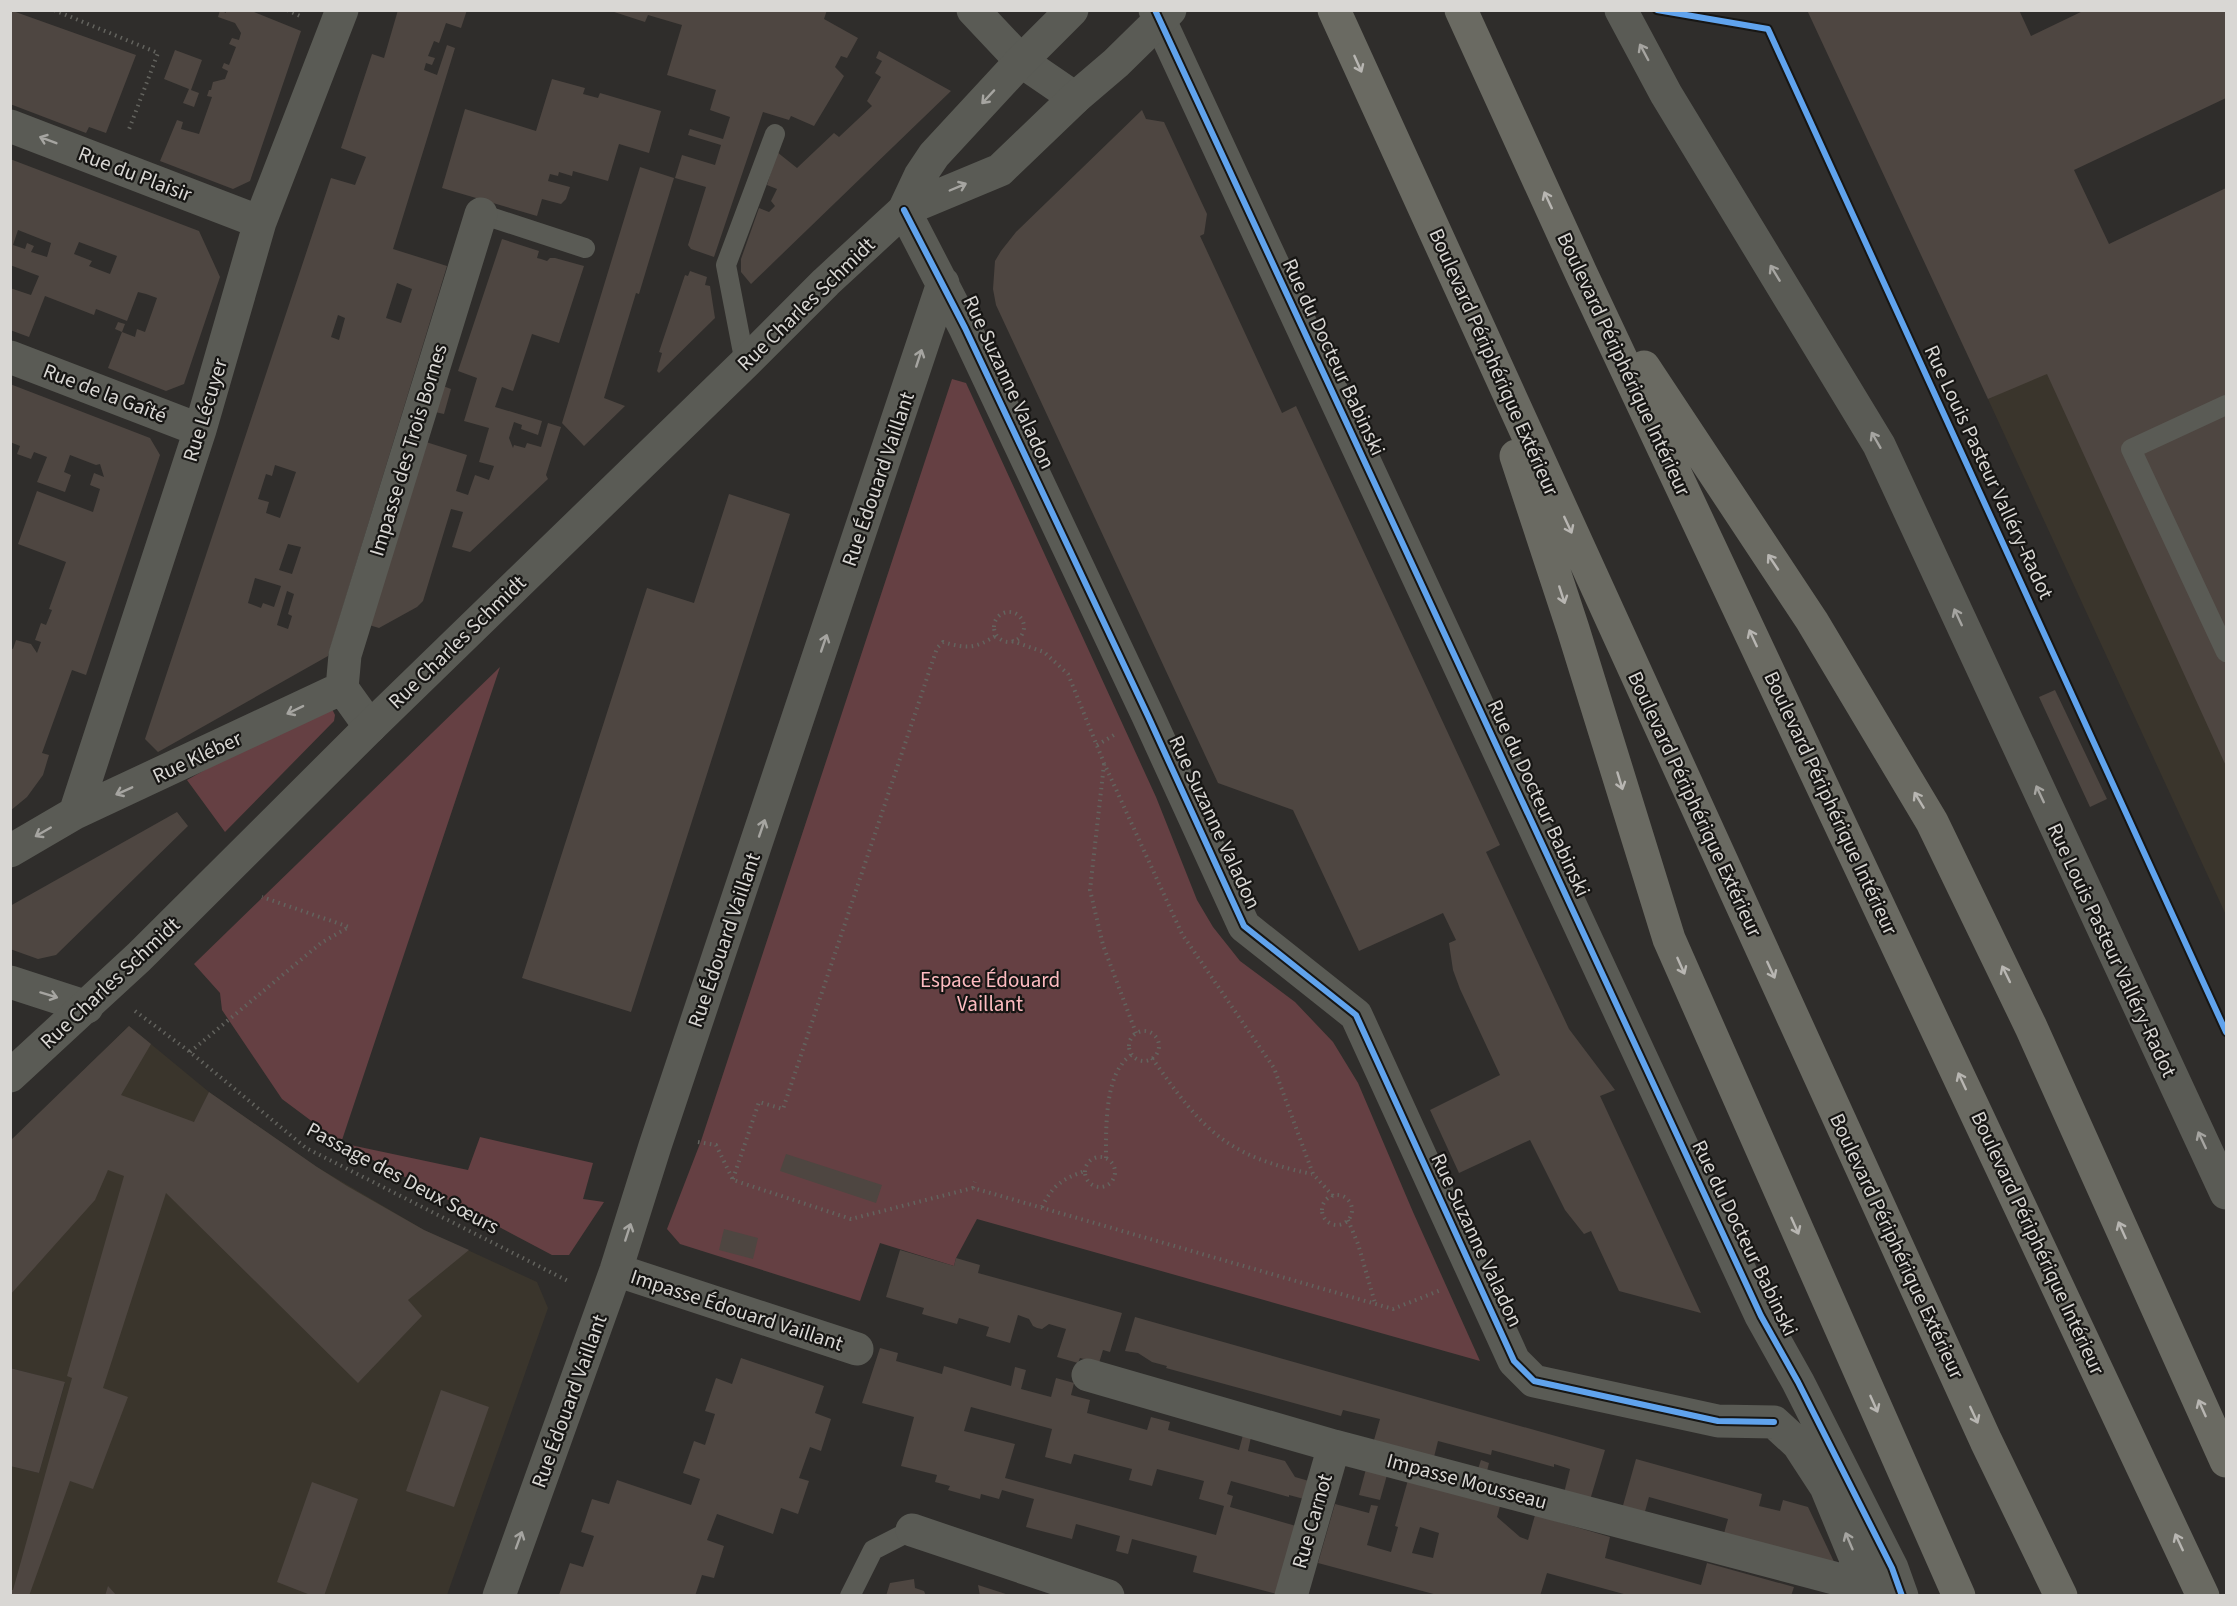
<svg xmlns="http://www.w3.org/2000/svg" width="2237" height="1606" font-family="'Source Sans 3',sans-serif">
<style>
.built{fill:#3a352c}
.green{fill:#654043}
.building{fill:#4e4641;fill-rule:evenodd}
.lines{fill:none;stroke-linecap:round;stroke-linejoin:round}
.path{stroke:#63635e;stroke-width:4;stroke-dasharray:1.5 4.5;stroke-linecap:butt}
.service{stroke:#5a5b55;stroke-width:20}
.minor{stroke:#5a5b55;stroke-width:33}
.tertiary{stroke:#5a5b55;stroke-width:33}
.trunk{stroke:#6a6a62;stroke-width:33}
.cycleway-casing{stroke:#171614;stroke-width:10}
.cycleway{stroke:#60a3ed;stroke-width:6}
.oneway{stroke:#a6a5a1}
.oneway2{stroke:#b8b6b2}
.labels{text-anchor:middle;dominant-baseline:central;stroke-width:4.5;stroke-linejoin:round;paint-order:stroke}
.street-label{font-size:21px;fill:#d9d7d4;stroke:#171614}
.park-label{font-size:21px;fill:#febcc1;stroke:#171614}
</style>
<rect width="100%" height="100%" fill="#2f2d2b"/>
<!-- built -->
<path class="built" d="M2226,286v629l-238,-516z
M129,1026l80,66 108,75 107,63 113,52 11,26 -101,287h-436l-1,-129 29,7 26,-90 -54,-15v-227z"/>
<!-- green -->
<path class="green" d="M952,379l14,4 190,414 41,103 16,27 27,34 55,41 38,40 25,41 55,129 67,149 -503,-142 -21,39 -2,8 -74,-23 -20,58 -180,-57 -13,-15 34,-88z
M500,667l-159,476 127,27 12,-33 113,26 -10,36 21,3 -35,53h-17l-211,-112 -59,-44 -60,-89 -2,-17 -26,-29z
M331,707l4,8 -1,6 -109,111 -38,-52 126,-71z"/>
<!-- building -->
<path class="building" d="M10,10l126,45 -30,78 -17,-6 -3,6 -76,-29z
M220,10l6,3v-3h23l52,21 -51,150 -17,8 -73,-28 17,-41 6,2 -2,7 18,5 13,-37 -5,-1 2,-6h2l2,-8 12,-3 3,-8 -6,-3 2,-5 5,2 7,-18 -7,-3 3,-6 7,2 2,-7 -6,-10 -17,-6z
M398,10h69l-6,18 -15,-5 -7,20 -5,-2 -6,15 7,2 -3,7 -6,-2 -2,7 13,5 10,-30 8,3 -62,201 54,17 -119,390 -170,96 -13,-13 186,-561 24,7 11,-28 -25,-9 31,-94 12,4zM397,283l15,6 -11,34 -15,-5zM338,315l7,3 -6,22 -8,-3zM275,465l21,7 -16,46 -14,-5 3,-11 -11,-3 8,-25 6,2zM288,544l13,3 -9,27 -13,-4zM255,578l26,8 -7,21 -11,-4 -2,5 -13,-5zM287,591l7,3 -6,20 4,2 -4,13 -11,-4z
M608,10h219l-3,9 34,19 -11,20 -6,-2 -6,11 9,9 -30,50 -23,-10 -2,4 -26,-8 -49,145 -23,-8 -3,-4 18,-58 -31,-9 7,-23 33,10 6,-20 -33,-10 2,-6 33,10 7,-22 -20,-7 6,-20 -49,-15 15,-50 -34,-10 -3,7z
M1807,10h212l12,26 54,-26h141v88l-152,72 35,74 117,-56v578l-179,-392 -59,25z
M175,50l27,10 -11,30 8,3 -5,14 -11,-4 6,-14 -25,-10z
M879,51l72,40 -200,193 -10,-12v-13l18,-51 10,4 6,-6 -4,-5 6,-12 -10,-4 10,-33 20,16 37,-35 5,4 33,-31 -5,-5 14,-24 -6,-4 7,-12 -6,-3z
M552,79l33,9 -2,6 15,4 2,-5 61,18 -12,42 -30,-9 -11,37 -35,-10 -1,5 -13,-4 -1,4 -8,-2 -2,7 22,6 -4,12 -5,5 -19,-5 -5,17 -95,-28 23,-79 71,22z
M1142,110l4,9 18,3 43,92 -3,20 -4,2 82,177 14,-7 204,439 -14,7 83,177 46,61 -15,6 101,217 -82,-22 -28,-60 -7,3 -19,-24 -35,-70 -71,33 -29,-63 70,-35 -40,-86 -7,-19 -4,-27 7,-3 -13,-27 -84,38 -66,-141 -75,-27 -222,-478 -3,-16 2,-28 6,-10 15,-19z
M10,159l189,72 21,46 -36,107 -18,7 -58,-23 14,-36 -7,-3 3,-7 7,2 -3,8 13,5 2,-8 8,3 12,-34 -11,-4 -8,-2 -11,29 -31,-12 -2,6 -49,-19 -16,41 -19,-7v-42l21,7 8,-19 -29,-11zM18,230l33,13 -4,14 -16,-5 3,-6 -7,-3 -2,6 -12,-4zM79,242l38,14 -7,18 -21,-8 3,-5 -18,-7z
M640,167l34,11 -35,116 -3,-1 -32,105 21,8 -41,40 -22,-23z
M502,239l37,12 -2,7 4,1 6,2 3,-3h5l29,8 -25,77 -27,-9 -19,57 -11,-4 -7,20 47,14 -4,14 -17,-6 1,-4 -8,-3 -5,16 4,10 1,-3 11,3 2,-5 14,4 7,-24 13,4 -15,48 2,4 -78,73 -18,-5 11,-35 -12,-3 -28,92 -6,6 -38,21 -10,-3 57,-183 41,13 -11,36 12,4 7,-20 14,5 5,-14 -15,-4 10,-34 -25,-7 13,-43 -19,-7z
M690,271l17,6 -2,8 5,1 5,32 -56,55 -2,-2 5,-18 -3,-1 26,-77 3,1z
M10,384l140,54 10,17 -74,220 -14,-5 -30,83 7,2 -6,20 -16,22 -17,14v-163l3,1 3,-9 15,4 6,9 4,-11 -6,-2 6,-17 5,2 6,-15 -3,-1 17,-47 -48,-18 19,-53 56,21 7,-23 -10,-4 4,-12 10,4 -4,-13 -4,1 -26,-10 -6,17 7,3 -6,17 -28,-10 10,-25 -13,-5 -3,7 -14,-5 3,-8 -10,-4z
M443,386l8,3 -7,25 -9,-2z
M729,494l61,20 -159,498 -109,-34 125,-390 47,15z
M2055,690l52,109 -17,8 -51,-110z
M177,812l11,14 -132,129 -18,4 -28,-10v-43z
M129,1026l22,18 -30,51 73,27 15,-30 108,75 30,19 77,44 45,20 -61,50 14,16 -64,67 -192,-190 -63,195 25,9 -35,92 -23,-8 -41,115h-19v-6h3l59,-212 -5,-2 57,-200 -16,-6 -13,30 -85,95v-154z
M786,1154l96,31 -6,18 -96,-32z
M724,1229l34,9 -5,21 -34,-9z
M900,1250l54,16 2,-8 24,7 -2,8 144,40 -12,39 -7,-2 -4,13 -19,-5 -2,5 -21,-6 9,-28 -17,-5 -7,5 -5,-1 -4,-2 -4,-7 -11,-4 -8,28 -24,-7 3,-9 -30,-9 -2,6 -35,-10 2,-6 -38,-11z
M1135,1317l470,133 -15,50 -26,-7 6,-24 -16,-5v3l-62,-17 -1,5 -53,-14 -4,16 -60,-17 6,-21 -37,-9 -2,6 -175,-48 1,-2 -15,-4 -14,-9 -13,-2z
M880,1348l18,5 -2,8 46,13 2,-8 67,20 4,-19 11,3 -5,19 30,8 5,-19 18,5 -3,12 19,5 -3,13 60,17 4,-13 19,5 -2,8 71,20 4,-15 8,2 -3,14 37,10 10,16 14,4 -5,18 -15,-4v2l-58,-16 -4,13 6,2 -3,11 66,19 -19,68 -84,-22 4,-16 -65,-17 -4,15 -12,-3 4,-15 -44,-12 -4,15 -46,-12 8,-28 -32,-9 -3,9 -18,-5 -1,5 -32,-9 2,-4 -15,-4 2,-7 -36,-9 13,-49 -52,-14zM971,1407l81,22 -7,28 26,7 3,-10 58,15 -3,11 23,6 5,-17 47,12 -5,18 25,7 -8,29 -211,-57 10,-34 -51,-13z
M741,1358l83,28 -9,27 16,6 -10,32 -11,-4 -11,31 10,3 -11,33 -17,-6 -8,26 -56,-20 -10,26 17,6 -10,32 -12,-3 -7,21 -136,-1 11,-32 13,4 11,-31 -13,-4 11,-33 17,5 8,-24 74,25 9,-26 -17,-6 11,-32 11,4 10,-31 -10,-3 11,-33 16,6z
M10,1368l55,14 -26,91 -29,-7z
M441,1390l48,17 -35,100 -48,-16z
M1636,1459l126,35 -3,12 21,5 3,-11 25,7 29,61 -114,-31 5,-18 -79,-22 -5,18 -22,-6z
M1481,1460l8,3 -2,8 -9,-2z
M1366,1469l21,6 -7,25 -21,-5z
M1408,1480l92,26 -3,11 23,20 8,3 7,-25 75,22 -5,21 96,27 6,-22 87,24 -3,9h-160l-84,-23 -7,23h-99l-123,-33 17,-59 34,9 2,-8 7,1 -11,39 24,7 7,-25 -3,-1zM1420,1527l19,6 -6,25 -21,-5z
M312,1482l46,17 -34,97h-11l-36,-14z
M914,1579l1,9 9,3 2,5h-40l4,-13z
M978,1585l31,10v1h-29z
M108,1586l9,10h-12z"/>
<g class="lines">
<!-- path -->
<path class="path" d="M54,10l104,43 -30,79
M287,10l13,6
M994 627a15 15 0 1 1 30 0a15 15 0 1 1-30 0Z
M1012,641l32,11 24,22 36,89 78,171 92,134 39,106 20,22
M1097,745l17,-10
M1104,764l-14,126 13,55 33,88
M135,1011l55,41 116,96 264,134
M1129 1046a15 15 0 1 1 30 0a15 15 0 1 1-30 0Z
M190,1052l131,-109 28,-16 -87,-30
M1152,1058c50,71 73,98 160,116
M698,1142l18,3 17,35 118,39 122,-31 420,121 48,-19
M1085 1172a15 15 0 1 1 30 0a15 15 0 1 1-30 0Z
M1106,1158c0,-26 -1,-73 16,-94 2,-4 7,-7 10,-10
M733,1179l26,-77 24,7 154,-461 6,-6c24,7 32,7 54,-7
M973,1188l2,-6
M1322 1210a15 15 0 1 1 30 0a15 15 0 1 1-30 0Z
M1042,1207c11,-22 20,-28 43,-36
M1348,1220l10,24 17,59"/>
<!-- service -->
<path class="service" d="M481,214l104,34
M745,363l-19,-98 49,-131
M2226,405l-95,44 95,203
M850,1596l23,-46 39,-20"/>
<!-- minor -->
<path class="minor" d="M973,10l48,51 54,37
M1155,10l606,1306 37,66 94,186 10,28
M1621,10l45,84 213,351 347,748
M10,126l250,96
M904,210l61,118 183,388 96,210 112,89 158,346 20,20 184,40 56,1
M10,357l190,73
M342,688l3,-33 136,-441
M75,813l125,-383 60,-208 82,-212
M10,851l65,-38 267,-125 28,39
M10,982l77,25
M616,1270l241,79
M1088,1375l246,71 534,141
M1774,1422l24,22 28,43 45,109
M912,1530l196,66
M499,1596l117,-326 39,-124 288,-863
M1291,1596l43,-150"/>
<!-- tertiary -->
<path class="tertiary" d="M904,210l16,-34 14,-21 87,-94 51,-51
M10,1076l129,-119 231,-230 375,-364 81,-81 78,-72 96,-40 75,-72 41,-35 54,-53"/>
<!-- trunk -->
<path class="trunk" d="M1334,10l652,1431 75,155
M1461,10l120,263 622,1323
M1644,367l168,254 120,201 99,205 195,434
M1516,456l57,173 96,310 290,657"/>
<defs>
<path id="cycleway" d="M1155,10l606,1306 37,66 94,186 10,28
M1657,10l111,19 458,1003
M904,210l61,118 183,388 96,210 112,89 158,346 20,20 184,40 56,1"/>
</defs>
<!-- cycleway casing -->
<use href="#cycleway" class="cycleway-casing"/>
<!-- cycleway -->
<use href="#cycleway" class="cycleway"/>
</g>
<!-- one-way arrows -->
<defs><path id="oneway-shaft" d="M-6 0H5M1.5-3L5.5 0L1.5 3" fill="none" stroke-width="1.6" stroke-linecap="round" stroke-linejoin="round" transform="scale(1.5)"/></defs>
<g class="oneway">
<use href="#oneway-shaft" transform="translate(1644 52) rotate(-118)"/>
<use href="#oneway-shaft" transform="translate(988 97) rotate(133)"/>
<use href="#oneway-shaft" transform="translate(48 140) rotate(-159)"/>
<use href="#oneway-shaft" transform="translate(958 187) rotate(-23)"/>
<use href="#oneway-shaft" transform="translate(1775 273) rotate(-121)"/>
<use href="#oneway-shaft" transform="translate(919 358) rotate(-72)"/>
<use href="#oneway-shaft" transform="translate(1876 440) rotate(-120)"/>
<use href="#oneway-shaft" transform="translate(1958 617) rotate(-115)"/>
<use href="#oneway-shaft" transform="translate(824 643) rotate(-71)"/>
<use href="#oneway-shaft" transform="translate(295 710) rotate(154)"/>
<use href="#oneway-shaft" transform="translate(124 791) rotate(156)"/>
<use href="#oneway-shaft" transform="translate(2040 794) rotate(-115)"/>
<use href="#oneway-shaft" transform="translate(762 828) rotate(-71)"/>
<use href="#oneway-shaft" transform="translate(43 832) rotate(150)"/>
<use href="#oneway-shaft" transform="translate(49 995) rotate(17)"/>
<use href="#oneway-shaft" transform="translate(2202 1140) rotate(-115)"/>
<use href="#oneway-shaft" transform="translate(628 1232) rotate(-72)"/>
<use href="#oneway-shaft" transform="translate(519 1540) rotate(-70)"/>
<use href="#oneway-shaft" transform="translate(1849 1541) rotate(-113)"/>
</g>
<g class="oneway2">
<use href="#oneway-shaft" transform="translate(1358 64) rotate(66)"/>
<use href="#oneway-shaft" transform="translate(1548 200) rotate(-115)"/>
<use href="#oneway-shaft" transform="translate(1568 525) rotate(65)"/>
<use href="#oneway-shaft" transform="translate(1773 562) rotate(-124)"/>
<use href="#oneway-shaft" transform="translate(1562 595) rotate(72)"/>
<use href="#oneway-shaft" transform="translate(1753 638) rotate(-115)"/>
<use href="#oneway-shaft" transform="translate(1620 781) rotate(73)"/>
<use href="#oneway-shaft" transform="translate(1919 800) rotate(-121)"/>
<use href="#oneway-shaft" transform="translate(1681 966) rotate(66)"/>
<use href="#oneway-shaft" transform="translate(1771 970) rotate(65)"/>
<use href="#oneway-shaft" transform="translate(2006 974) rotate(-116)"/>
<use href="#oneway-shaft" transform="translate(1962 1081) rotate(-115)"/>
<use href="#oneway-shaft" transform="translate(1795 1226) rotate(66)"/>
<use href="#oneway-shaft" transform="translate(2122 1230) rotate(-114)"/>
<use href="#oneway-shaft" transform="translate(1874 1404) rotate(66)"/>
<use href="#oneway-shaft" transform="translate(2202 1408) rotate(-114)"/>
<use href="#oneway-shaft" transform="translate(1974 1415) rotate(65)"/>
<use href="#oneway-shaft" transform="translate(2179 1542) rotate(-115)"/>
</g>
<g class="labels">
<!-- street labels -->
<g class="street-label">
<text transform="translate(135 174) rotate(21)">Rue du Plaisir</text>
<text transform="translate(806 304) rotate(-44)">Rue Charles Schmidt</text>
<text transform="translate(1334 357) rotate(65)">Rue du Docteur Babinski</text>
<text transform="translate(1494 362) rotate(66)">Boulevard Périphérique Extérieur</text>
<text transform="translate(1624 364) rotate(65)">Boulevard Périphérique Intérieur</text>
<text transform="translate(1009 382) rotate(65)">Rue Suzanne Valadon</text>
<text transform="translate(105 393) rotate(21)">Rue de la Gaîté</text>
<text transform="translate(205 410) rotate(-73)">Rue Lécuyer</text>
<text transform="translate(408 450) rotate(-73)">Impasse des Trois Bornes</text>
<text transform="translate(1989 472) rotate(65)">Rue Louis Pasteur Valléry-Radot</text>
<text transform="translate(878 479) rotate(-71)">Rue Édouard Vaillant</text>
<text transform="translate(457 642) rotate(-44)">Rue Charles Schmidt</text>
<text transform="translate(197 757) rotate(-25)">Rue Kléber</text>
<text transform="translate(1539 798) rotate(65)">Rue du Docteur Babinski</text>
<text transform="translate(1831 803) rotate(65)">Boulevard Périphérique Intérieur</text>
<text transform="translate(1695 804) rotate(65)">Boulevard Périphérique Extérieur</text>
<text transform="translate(1215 822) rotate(65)">Rue Suzanne Valadon</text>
<text transform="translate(724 940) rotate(-71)">Rue Édouard Vaillant</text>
<text transform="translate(2112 950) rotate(65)">Rue Louis Pasteur Valléry-Radot</text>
<text transform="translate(110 983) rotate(-43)">Rue Charles Schmidt</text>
<text transform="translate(403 1178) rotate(28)">Passage des Deux Sœurs</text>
<text transform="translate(1745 1238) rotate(64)">Rue du Docteur Babinski</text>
<text transform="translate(1477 1240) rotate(65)">Rue Suzanne Valadon</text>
<text transform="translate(2038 1243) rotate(65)">Boulevard Périphérique Intérieur</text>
<text transform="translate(1897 1246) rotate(65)">Boulevard Périphérique Extérieur</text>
<text transform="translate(737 1310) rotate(18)">Impasse Édouard Vaillant</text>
<text transform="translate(569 1401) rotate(-70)">Rue Édouard Vaillant</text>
<text transform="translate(1467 1481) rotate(15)">Impasse Mousseau</text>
<text transform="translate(1312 1521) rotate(-74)">Rue Carnot</text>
</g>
<!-- park labels -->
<g class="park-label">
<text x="990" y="980">Espace Édouard<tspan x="990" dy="24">Vaillant</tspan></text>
</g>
</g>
<!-- border -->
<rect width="2237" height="1606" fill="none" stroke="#d9d7d4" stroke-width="24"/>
</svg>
